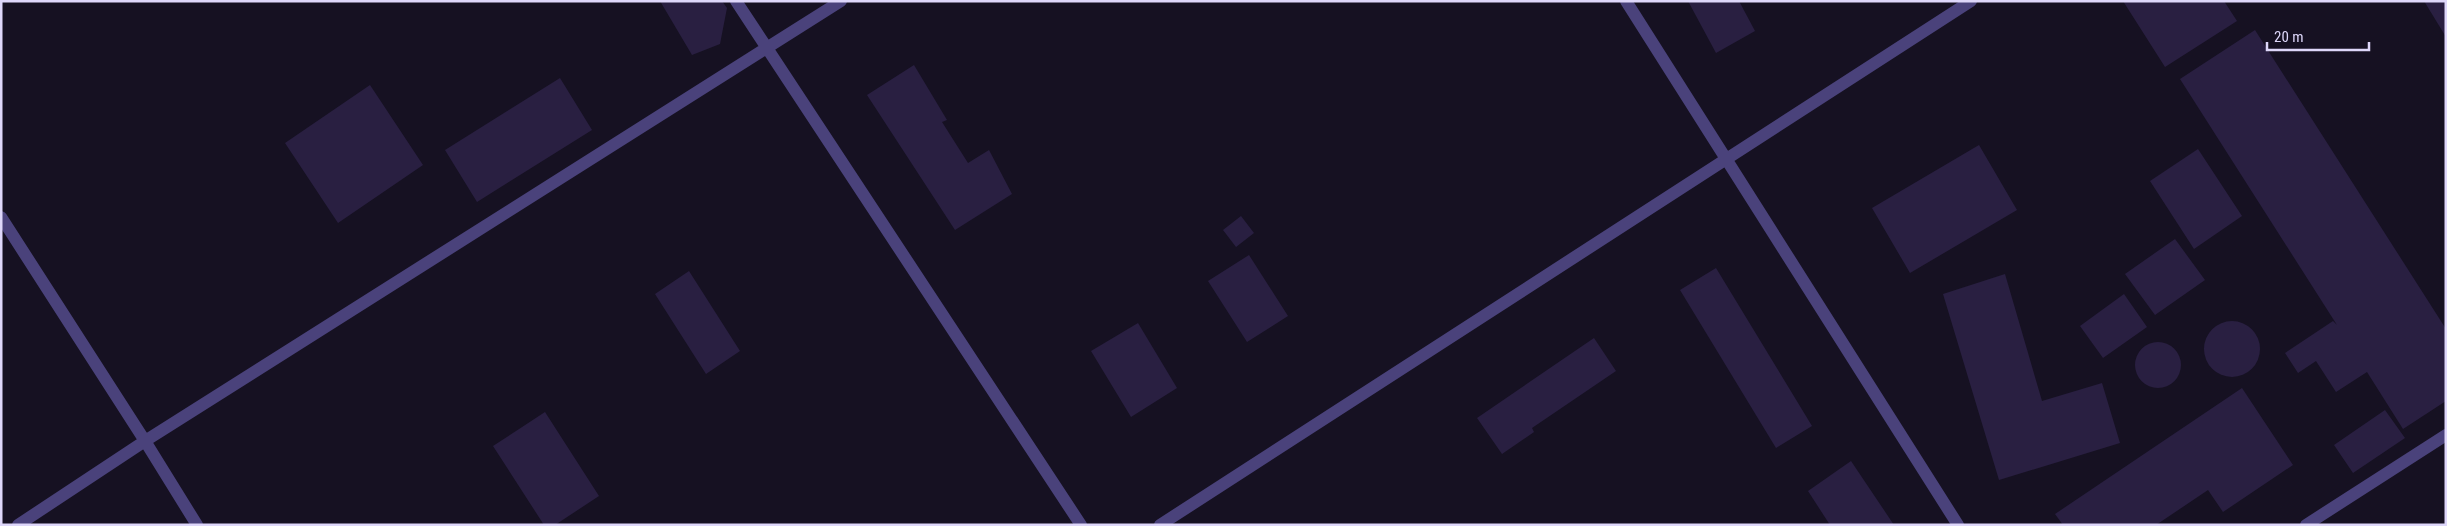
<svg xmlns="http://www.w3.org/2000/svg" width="2447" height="526" font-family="'Roboto Condensed',sans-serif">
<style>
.building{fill:#291f41}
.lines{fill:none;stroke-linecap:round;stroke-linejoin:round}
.minor{stroke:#4a427b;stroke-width:12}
</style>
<rect width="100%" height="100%" fill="#161122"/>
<!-- building -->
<path class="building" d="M660,1h62l5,7 -7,36 -28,11z
M1688,1h51l16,30 -39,22z
M2123,1h101l13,20 -72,46z
M2424,1h22v36z
M2255,30l191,299v72l-43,28 -36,-57 -31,20 -20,-31 -18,12 -13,-20 48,-32 4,4 -157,-246z
M914,65l33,55 -5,2 26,41 21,-13 23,44 -57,36 -88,-135z
M560,78l32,52 -115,72 -32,-52z
M370,85l53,80 -85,58 -53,-80z
M1979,145l38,65 -107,63 -38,-65z
M2198,149l44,67 -48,33 -44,-68z
M1241,216l13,17 -18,14 -13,-17z
M2175,239l30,41 -50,35 -30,-41z
M1249,255l39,61 -41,26 -39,-61z
M1716,268l96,158 -36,22 -96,-158z
M689,271l51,80 -34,23 -51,-80z
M2005,274l37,127 60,-18 18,60 -121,37 -56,-186z
M2124,294l23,33 -44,31 -23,-32z
M2204 349a28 28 0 1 1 56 0a28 28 0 1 1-56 0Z
M1138,323l39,65 -46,29 -40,-66z
M1594,338l22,33 -84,57 2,4 -32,22 -25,-36z
M2135 365a23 23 0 1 1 46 0a23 23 0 1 1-46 0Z
M2242,388l51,77 -70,47 -15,-22 -52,35h-93l-8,-11z
M2385,410l20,28 -52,35 -19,-28z
M545,412l54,84 -44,29h-11l-51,-79z
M1851,461l43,64h-64l-22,-34z"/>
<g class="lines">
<!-- minor -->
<path class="minor" d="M736,1l345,524
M1626,1l332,524
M1,217l144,224 52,84
M18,525l127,-84 696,-440
M1160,525l811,-524
M2306,525l140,-90"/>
</g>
<!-- border -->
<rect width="2447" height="526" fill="none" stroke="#ded7fa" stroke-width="5"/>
<!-- scale -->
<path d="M2267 42v8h102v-8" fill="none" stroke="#ded7fa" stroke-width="2.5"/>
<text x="2274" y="42" font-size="15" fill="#ded7fa" stroke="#161122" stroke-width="4" paint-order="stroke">20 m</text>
</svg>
